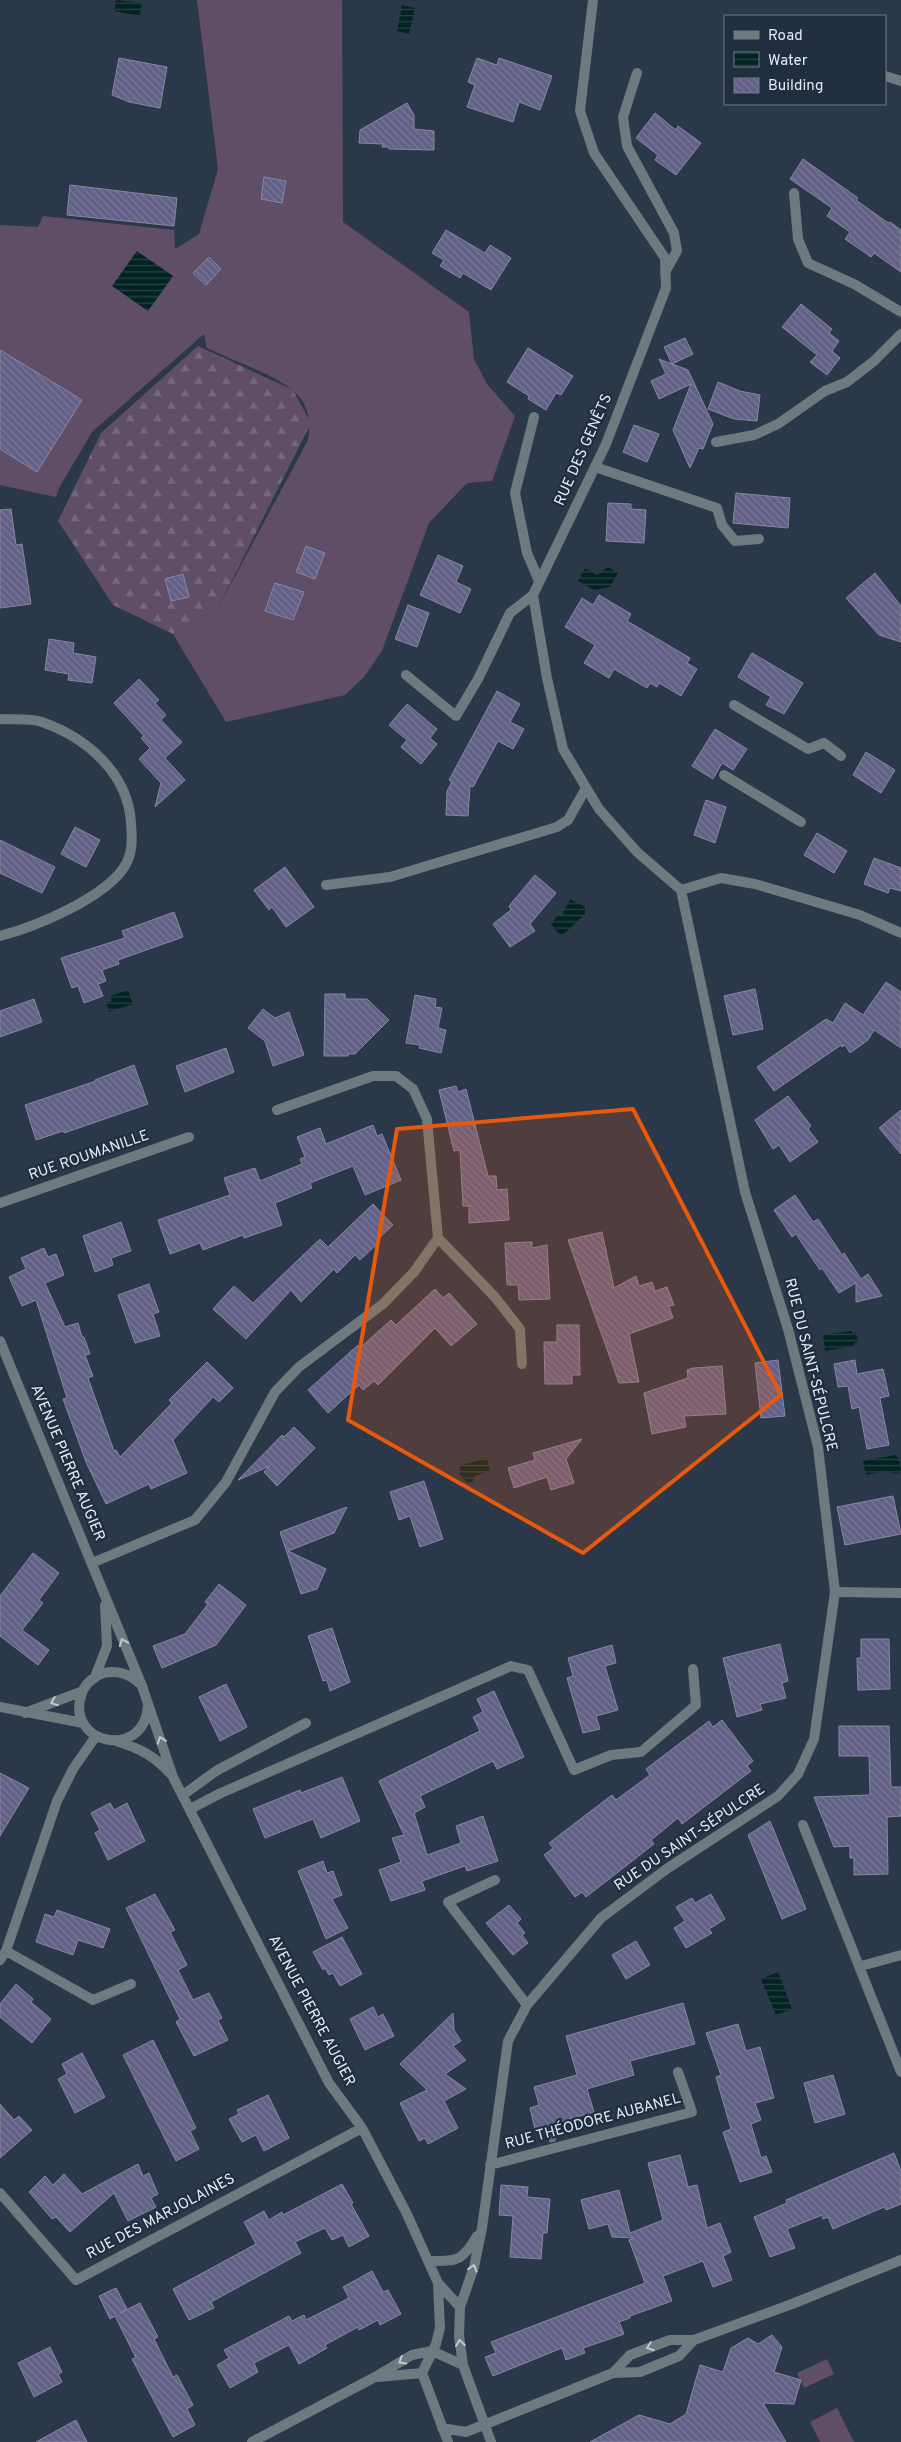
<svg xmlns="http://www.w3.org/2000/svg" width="901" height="2442" font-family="Overpass,sans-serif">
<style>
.forest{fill:url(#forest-firs)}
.garden{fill:#604e66}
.water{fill:url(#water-rules)}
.building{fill:url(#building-back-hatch);stroke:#8887a0}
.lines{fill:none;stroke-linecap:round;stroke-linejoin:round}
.service{stroke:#6e7a7f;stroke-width:10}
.minor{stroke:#6e7a7f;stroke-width:10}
.oneway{stroke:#bfc9d2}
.marked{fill:#e8590c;fill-opacity:0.2;stroke:#e8590c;stroke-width:4;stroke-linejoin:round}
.labels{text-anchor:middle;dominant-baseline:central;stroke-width:4.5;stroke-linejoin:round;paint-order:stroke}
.street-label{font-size:15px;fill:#e2ebf6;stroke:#212e3f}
</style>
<defs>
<pattern id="forest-firs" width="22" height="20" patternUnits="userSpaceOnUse" patternTransform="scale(1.25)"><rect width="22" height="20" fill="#604e66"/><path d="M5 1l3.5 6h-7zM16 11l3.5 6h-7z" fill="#76687c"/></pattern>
<pattern id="water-rules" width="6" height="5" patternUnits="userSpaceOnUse" patternTransform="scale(1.25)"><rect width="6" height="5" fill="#032322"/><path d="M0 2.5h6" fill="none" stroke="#274343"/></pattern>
<pattern id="building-back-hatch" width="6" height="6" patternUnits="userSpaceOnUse" patternTransform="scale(1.25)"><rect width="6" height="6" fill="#626087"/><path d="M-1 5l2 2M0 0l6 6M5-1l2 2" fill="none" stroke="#787799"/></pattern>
</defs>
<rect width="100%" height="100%" fill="#2a384a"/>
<!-- forest -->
<path class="forest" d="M198,346l95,44 18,33 -93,185 -45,26 -60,-29 -55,-84 43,-88z"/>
<!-- garden -->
<path class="garden" d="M197,0h145l1,222 126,90 5,47 13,25 28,32 -23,65 -25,2 -38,40 -47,128 -18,26 -19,18 -119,27 -53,-88 45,-26 90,-168c8,-43 -20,-56 -55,-72 -15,-6 -31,-13 -46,-20l-3,-14 -112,98 -33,56 -3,9 -56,-12v-260l38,2 5,-11 131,14 1,19 24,-15 19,-65z
M827,2359l7,15 -30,14 -7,-15z
M837,2408l17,34h-34l-10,-20z"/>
<!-- water -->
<path class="water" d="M116,0l26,3 -2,13 -26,-5z
M402,5l13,3 -6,26 -12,-3z
M137,251l36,25 -25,35 -36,-25z
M608,567l10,6 -8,14 -16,3 -16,-9 7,-13 12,7z
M570,899l15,8v7l-21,20h-5l-8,-10 7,-9h4z
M128,990l5,14 -24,8 -3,-9 6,-2 -2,-5z
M852,1331v3l4,-1 2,9 -4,1v3l-29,5 -2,-16z
M895,1455l4,4 2,11 -2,3 -6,1 -6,-3 -21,4 -3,-14z
M487,1458l3,13 -15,5 -3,7 -6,-1 -7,-9 2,-8z
M778,1972l14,37 -16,6 -15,-36z"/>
<!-- building -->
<path class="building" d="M119,58l48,9 -7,41 -31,-6 -17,-7z
M477,58l20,7 2,-7 53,18 -12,34 -21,-8 -6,20 -46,-15 8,-22 -7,-3z
M407,103l7,12v14l20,2v19l-45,-1v-2h-7l1,-3 -24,-1 1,-13z
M655,113l21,17 2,-4 23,17 -25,32 -21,-15 3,-5 -22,-17z
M803,159l55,39 -2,2 32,23 2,-1 11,8v42l-27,-19 -3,4 -26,-18 5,-7 -23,-16 5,-8 -42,-29z
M264,177l22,4 -4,22 -21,-4z
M70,185l107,13 -3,28 -107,-11z
M446,230l39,23 5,-8 21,13 -20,32 -28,-17 -3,5 -20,-12 4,-6 -12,-7z
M209,257l12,12 -15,16 -13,-12z
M801,304l31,25 -3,4 10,8 -7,10 8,7 -13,17 -17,-13 7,-7 -35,-28z
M685,338l8,16 -21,10 -8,-17z
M528,348l45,28 -12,19 -5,-2 -10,17 -18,-11 1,-3 -22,-14z
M0,350l82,50 -45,72 -37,-23z
M659,359l29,11 25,54 -10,25 -4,-1 -9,20 -17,-38 18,-46 -32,15 -8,-18 15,-7z
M718,382l22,9 20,4 -3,26 -23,-2 -26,-10z
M634,425l25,9 -12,28 -24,-10z
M736,493l54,5 -2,30 -55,-5z
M608,503l23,1v5l15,1 -2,33 -38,-2z
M11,509l5,36 6,-1 9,60 -31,4v-98z
M306,546l19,7 -10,26 -19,-7z
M438,555l25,11 -7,16 15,7 -11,24 -40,-18z
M875,573l26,33v36l-22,-7 -33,-37z
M183,574l6,23 -18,4 -6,-22z
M275,583l29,9 -11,28 -28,-9z
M599,595l32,19 -4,7 63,37 -3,5 10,6 -16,27 -22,-13 -2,4 -7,-4 -3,5 -33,-19 -5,9 -25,-15 11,-18 -30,-18 17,-29 11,7z
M408,605l21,8 -12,34 -22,-8z
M49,639l25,4 -1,10 23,4 -4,26 -24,-3 1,-6 -24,-4z
M752,653l51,30 -19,31 -18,-9 5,-8 -33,-20z
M139,679l20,21 -4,3 11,12 -5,5 21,22 -17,16 20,22 -30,27 6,-24 -22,-24 11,-11 -9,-10 3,-2 -30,-33z
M497,691l23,13 -10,18 14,7 -11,20 -15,-8 -25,46 -3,-1 -2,30 -22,-1 1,-24 5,-9 -3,-2z
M407,704l30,25 -7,9 7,6 -16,20 -20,-17 6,-7 -18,-15z
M715,729l32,20 -14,21 -11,-7 -9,16 -21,-13z
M866,752l29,18 -14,23 -28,-18z
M706,800l20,7 -11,36 -21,-8z
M75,827l25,13 -14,27 -25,-13z
M817,833l30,18 -13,22 -30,-18z
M0,840l55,27 -13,26 -42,-20z
M874,858l27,10v23l-11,-3 -2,5 -24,-9z
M285,867l29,40 -28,20 -14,-20 -3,3 -15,-20z
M535,875l21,18 -26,31 5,7 -25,16 -17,-23 18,-14 -2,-4z
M174,912l9,25 -65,23 1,4 -17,6 4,11 -8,3 5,12 -19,7 -6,-17 -6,2 -11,-30 64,-20 -3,-7z
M886,982l15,10v56l-27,-18 -6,10 -18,13 -5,-8 -3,2 -1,-2 -67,46 -17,-24 69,-48 7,4 12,-20 18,12z
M755,989l8,40 -30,6 -9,-39z
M325,994h20v5h22l22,21 -34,34h-7v2h-24z
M415,995l21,4 -1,8 7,1 -4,20 8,2 -5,23 -22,-5 1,-3 -14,-2z
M34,999l8,23 -42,15v-26z
M263,1009l12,9 14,-6 15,43 -31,11 -8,-25 -17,-13z
M226,1048l8,24 -49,20 -9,-26z
M134,1065l14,39 -84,29 -1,-2 -27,9 -11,-35 71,-24 -1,-1z
M456,1086l2,6 8,-3 22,87h8l1,14 10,-1 2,31 -40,3v-17h-6l-3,-56 -6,1 -15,-61z
M788,1096l23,30 -3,3 10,13 -28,20 -11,-17 -6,4 -18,-29z
M901,1110v44l-22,-26z
M373,1125l4,11 5,-2 19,46 -36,15 -12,-29 -43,17 2,5 -37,15 7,22 -38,13 -1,-3 -40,15 -3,-7 -30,11 -12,-34 72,-25 -6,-17 31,-10 5,13 42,-17 -2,-5 5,-2 -8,-20 23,-9 6,16z
M795,1195l18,27 5,-3 24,36 2,-2 17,26 7,-5 14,22 -26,6v-19l-17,10 -17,-25 -2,2 -24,-36 -4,3 -18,-27z
M373,1204l20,21 -17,16 2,2 -18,17 -5,-5 -18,18 -3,-4 -33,33 -10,-12 -45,49 -33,-30 21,-23 19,17 67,-64 8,8z
M121,1222l10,29 -20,7 2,7 -18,7 -12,-36z
M602,1232l12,56 22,-12 3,10 13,-4 3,9 12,-4 7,18 -5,1 4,12 -44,16 10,48 -20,1 -51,-143z
M532,1242v6l15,-3 3,54 -31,1 -1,-15h-11l-2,-42z
M44,1248l4,9 8,-3 8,21 -19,8 20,44 13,-4 4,14h2l6,17 -5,1 8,21 -5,2 26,73 2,-1 4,7 52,-54 -3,-3 38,-38 26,26 -14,14 -6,-5 -40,43 14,33 -36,16 -2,-5 -43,20 -20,-42 -23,-63 4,-1 -31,-98 -14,6 -13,-29 17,-8 -5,-11z
M149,1284l10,28 -6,2 7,22 -25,7 -17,-48z
M435,1289l8,9 6,-5 28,31 -26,22 -16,-18 -57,57 -4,-4 -11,9 -4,-5 -31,28 -20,-23 50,-45 3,2 30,-27 5,5z
M557,1325h22l1,50h-8v9h-27l-1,-42h13z
M778,1360l7,56 -24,2 -6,-55z
M855,1360l2,14 26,-5 6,27 -9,2 9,47 -22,4 -8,-42 -7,2 -4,-23 -10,1 -4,-23z
M722,1366l4,48 -42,2 2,11 -34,7 -8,-41 44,-15 -1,-8 6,-2z
M294,1427l21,21 -38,38 -13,-14 6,-6 -32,14 44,-45 2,2z
M582,1439l-16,20 8,24 -23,7 -4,-13 -33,11 -6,-20 27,-8 -2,-7z
M424,1481l19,58 -23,8 -10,-31 -11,4 -9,-28z
M893,1496l8,38 -56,11 -8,-38z
M347,1507l-13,26 -46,18 38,18 -9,20 -16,5 -21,-62z
M33,1553l26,20 -20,27 4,3 -21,27 27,20 -11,15 -38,-29v-40z
M219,1584l27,21 -30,40 -54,23 -9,-22 32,-12 23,-30 -3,-2z
M332,1628l18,54 -20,9 -3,-11 -4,1 -15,-45z
M861,1639h28l1,50 -32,1 -1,-32h4z
M780,1644l8,37 -6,2 4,15 -26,6 2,6 -25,7 -14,-59z
M612,1645l4,18 -11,3 13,44 -22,6 4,13 -17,4 -16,-55 6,-2 -5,-18z
M226,1684l21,43 -27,14 -21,-44z
M494,1691l30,66 -27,12 -4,-8 -73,35 5,11 -11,6 13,42 34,-12 -5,-17 27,-10 15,45 -31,10 -2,-5 -43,15 3,9 -34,11 -12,-31 22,-8 -9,-24 12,-3 -25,-54 101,-50 -7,-14 10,-5 -6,-13z
M722,1720l31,41 -6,5 4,5 -69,53 -4,-6 -27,22 3,4 -68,53 -4,-5 -7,5 -31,-42 9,-7 -4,-5 63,-48 4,5 34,-25 -4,-6 63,-48 4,6z
M839,1726h50l2,61h10v29l-14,1 1,57 -34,1v-17h-4v-12l-16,1 -20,-50 56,-2 -1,-39h-30z
M0,1773l29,15 -29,48z
M342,1777l18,44 -39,17 -8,-19 -48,19 -12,-29 47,-19 1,3z
M110,1803l4,7 13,-7 18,38 -37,19 -13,-27 5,-3 -9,-17z
M770,1821l36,88 -24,10 -34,-84z
M323,1861l4,12 6,-2 9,24 -10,4 16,29 -22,11 -28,-68z
M155,1894l20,36 -5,2 17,33 -9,5 15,30 16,-7 13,25 -4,2 10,20 -34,16 -18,-34 4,-3 -54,-111z
M711,1894l14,25 -16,10 3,4 -26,15 -12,-20 11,-7 -9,-14 16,-9 3,5z
M509,1905l12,14 -4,4 8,10 -3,2 6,8 -15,12 -27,-32z
M57,1910l53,19 -7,19 -25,-8 -5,15 -37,-13 9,-28 9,3z
M342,1937l20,37 -22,12 -7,-13 -4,2 -4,-7 -2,2 -10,-18z
M636,1941l14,24 -24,14 -14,-24z
M16,1984l17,15 -2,3 20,17 -19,24 -32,-26v-13z
M683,2003l12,41 -65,17 4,14 -47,14 7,23 -35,10 -2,-5 -2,24 -5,1 -5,-16 -10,3 -5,-21 9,-3 -5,-18 43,-12 -11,-39z
M373,2007l5,10 5,-3 11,22 -29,14 -15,-31z
M453,2013l1,17 7,11 -8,5 13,14 -21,14 21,15 -22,12 14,27 -30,16 -3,-6 -6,3 -19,-38 27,-13 -27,-26z
M738,2024l8,27 14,-4 14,51 -19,5 6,17 -10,4 10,34 5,-2 6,16 -32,10 -17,-50 8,-3 -15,-52 5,-2 -15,-42z
M153,2040l43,88 -6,3 9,18 -23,12 -53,-106z
M82,2053l23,44 -30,16 -17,-34 9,-5 -5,-10z
M833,2075l12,39 -30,9 -11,-40z
M268,2095l21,43 -25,13 -8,-16 -14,7 -13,-23 10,-5 -2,-4z
M0,2104l14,16 5,-4 13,14 -32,28z
M894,2153l7,18v33l-15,6 -2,-3 -51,22 -5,-12 -5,2 -1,-4 -35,14 8,19 -25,9 -16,-40 33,-14 -1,-3z
M680,2155l8,32 9,-2 10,43 13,-5 11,29 -8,4 9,24 -19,7 -10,-26 -40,15 9,25 -42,15v2l-11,4 5,12 -41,14 2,5 -19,7 -4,-12 -69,28 -8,-19 11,-4 -5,-11 154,-59 -16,-43 5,-2 -22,-1 -4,-13 -19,5 -8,-29 38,-10 11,43 33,-13 -15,-57z
M138,2164l5,12 6,-3 9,21 -7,4 5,9 -28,14 -14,-28 -44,39 -14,-15 -4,2 -23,-27 16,-16 8,9 11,-11 18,20z
M342,2184l11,19 -2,1 18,32 -20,11 -6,-12 -11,5 -7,-12 -30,14 6,11 -90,49 3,6 -25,12 -16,-31 83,-45 -12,-22 20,-11 5,9 13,-8 1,3z
M501,2185l27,2 -1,10 23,2 -3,34h-4l-2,26 -31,-2 3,-41 -14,-1z
M372,2271l11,21 5,-2 13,24 -21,11 -2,-5 -19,10 -1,-3 -33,18 2,3 -28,16 -10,-19 -35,18 4,9 -28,16 -13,-23 12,-7 -5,-8 65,-34 3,5 12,-6 2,5 43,-22 -6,-11z
M116,2288l11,21 -7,4 20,-10 18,34 -4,2 19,38 4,-2 16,30 -6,4 8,16 -22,12 -41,-78 4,-1 -21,-42 -5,3 -11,-23z
M772,2335l10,12 -8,25 27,8 -7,24 -31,-1 23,39h-196l49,-27 31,9 16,-10 14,-49 23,7 8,-24 17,-10 10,6z
M50,2347l12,25 -4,2 4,8 -28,15 -16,-34z
M76,2420l11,22h-51z"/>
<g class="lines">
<!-- service -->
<path class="service" d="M637,73l-14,44 4,29 47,87 3,18 -12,21
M885,76l16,5
M794,193l4,46 10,24 46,21 47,28
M534,417l-19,76 12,60 12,28
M595,467l122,41 5,17 13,16 24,-2
M406,675l50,41 22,-37 32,-66 23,-18
M734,705l74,44 16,-6 17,13
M724,775l77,47
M326,885l64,-8 167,-50 11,-7 18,-32
M835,1592l66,1
M183,1795l33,-24 90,-48
M190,1809l31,-16 290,-127 17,4 46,100 37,-15 30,-3 55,-47 -3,-36
M495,1880l-47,22 79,103"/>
<!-- minor -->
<path class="minor" d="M593,0l-13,111 14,42 71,105 1,30 -60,156 -73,151 14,83 16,71 36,60 38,43 44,38
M716,442l38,-7 24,-11 47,-33 22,-9 27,-21 27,-27
M0,719c13,1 30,-1 42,3 45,16 86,51 89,101 1,13 2,29 -5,41 -18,33 -91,63 -126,72
M681,890l40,-12 34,6 105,31 41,18
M0,1203l189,-66
M438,1238l56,58 26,33 2,35
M0,1341l142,345 31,91 156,306 33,45 44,84 32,71 22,24 -1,29 4,29 28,77
M92,1563l103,-43 31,-38 49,-90 24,-25 84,-63 31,-32 24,-34 -11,-119 -14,-30 -17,-13h-23l-96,34
M95,1677l12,-31 -2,-41
M139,1683c-9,-9 -22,-13 -35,-10 -10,3 -19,11 -22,20 -19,51 63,69 66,12
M0,1707l83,16
M25,1713l58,-22
M116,1741c25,8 37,14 55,33
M803,1825l98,247
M6,1951l87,49 38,-16
M0,1960l6,-9 51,-150 16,-32 23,-33
M861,1966l40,-11
M490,2165l202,-53 -14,-40
M0,2193l76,87 286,-152
M428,2261c29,0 34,1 49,-25
M438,2283l2,45 -4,16 -14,29 26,69
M460,2307l14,-40 8,-39 26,-187 19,-36 74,-87 67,-50 110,-72 20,-22 16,-35 21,-147 -17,-145 -30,-118 -43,-137 -64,-302
M613,2373l17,-18 40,-15h24l98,-36 109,-44
M378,2377l44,-4
M442,2428l24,4 147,-59 27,-1 39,-16 15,-16
M252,2442l123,-65 37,-22 20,-4 31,14"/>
</g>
<!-- one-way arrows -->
<defs><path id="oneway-chevron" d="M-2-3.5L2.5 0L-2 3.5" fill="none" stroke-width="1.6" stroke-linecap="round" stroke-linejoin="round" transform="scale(1.25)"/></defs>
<g class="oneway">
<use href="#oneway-chevron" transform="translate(123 1642) rotate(-112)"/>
<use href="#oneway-chevron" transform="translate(54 1702) rotate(159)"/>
<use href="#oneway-chevron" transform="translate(161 1740) rotate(-109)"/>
<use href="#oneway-chevron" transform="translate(473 2268) rotate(-74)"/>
<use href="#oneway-chevron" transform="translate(460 2343) rotate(-97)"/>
<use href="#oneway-chevron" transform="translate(650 2347) rotate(160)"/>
<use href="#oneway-chevron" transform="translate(402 2361) rotate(149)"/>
</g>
<!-- marked area -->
<path class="marked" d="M633,1109l148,286 -198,158 -235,-133 49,-291z"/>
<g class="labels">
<!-- street labels -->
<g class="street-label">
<text transform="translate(584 450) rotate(-66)">RUE DES GENÊTS</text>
<text transform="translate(89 1156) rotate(-19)">RUE ROUMANILLE</text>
<text transform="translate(810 1365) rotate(76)">RUE DU SAINT-SÉPULCRE</text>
<text transform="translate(67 1463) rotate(67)">AVENUE PIERRE AUGIER</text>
<text transform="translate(690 1838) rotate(-34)">RUE DU SAINT-SÉPULCRE</text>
<text transform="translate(311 2011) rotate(62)">AVENUE PIERRE AUGIER</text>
<text transform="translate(593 2122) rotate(-15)">RUE THÉODORE AUBANEL</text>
<text transform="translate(161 2217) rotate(-28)">RUE DES MARJOLAINES</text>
</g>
</g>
<!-- legend -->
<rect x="724" y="15" width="162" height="90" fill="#212e3f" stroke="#6e7a88"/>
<rect x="734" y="31" width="25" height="8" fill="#6e7a7f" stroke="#6e7a88"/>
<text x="768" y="40" font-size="15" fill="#e2ebf6">Road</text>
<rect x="734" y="52" width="25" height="15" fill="url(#water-rules)" stroke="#6e7a88"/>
<text x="768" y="65" font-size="15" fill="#e2ebf6">Water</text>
<rect x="734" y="78" width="25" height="15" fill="url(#building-back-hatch)" stroke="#6e7a88"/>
<text x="768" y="90" font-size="15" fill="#e2ebf6">Building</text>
</svg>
